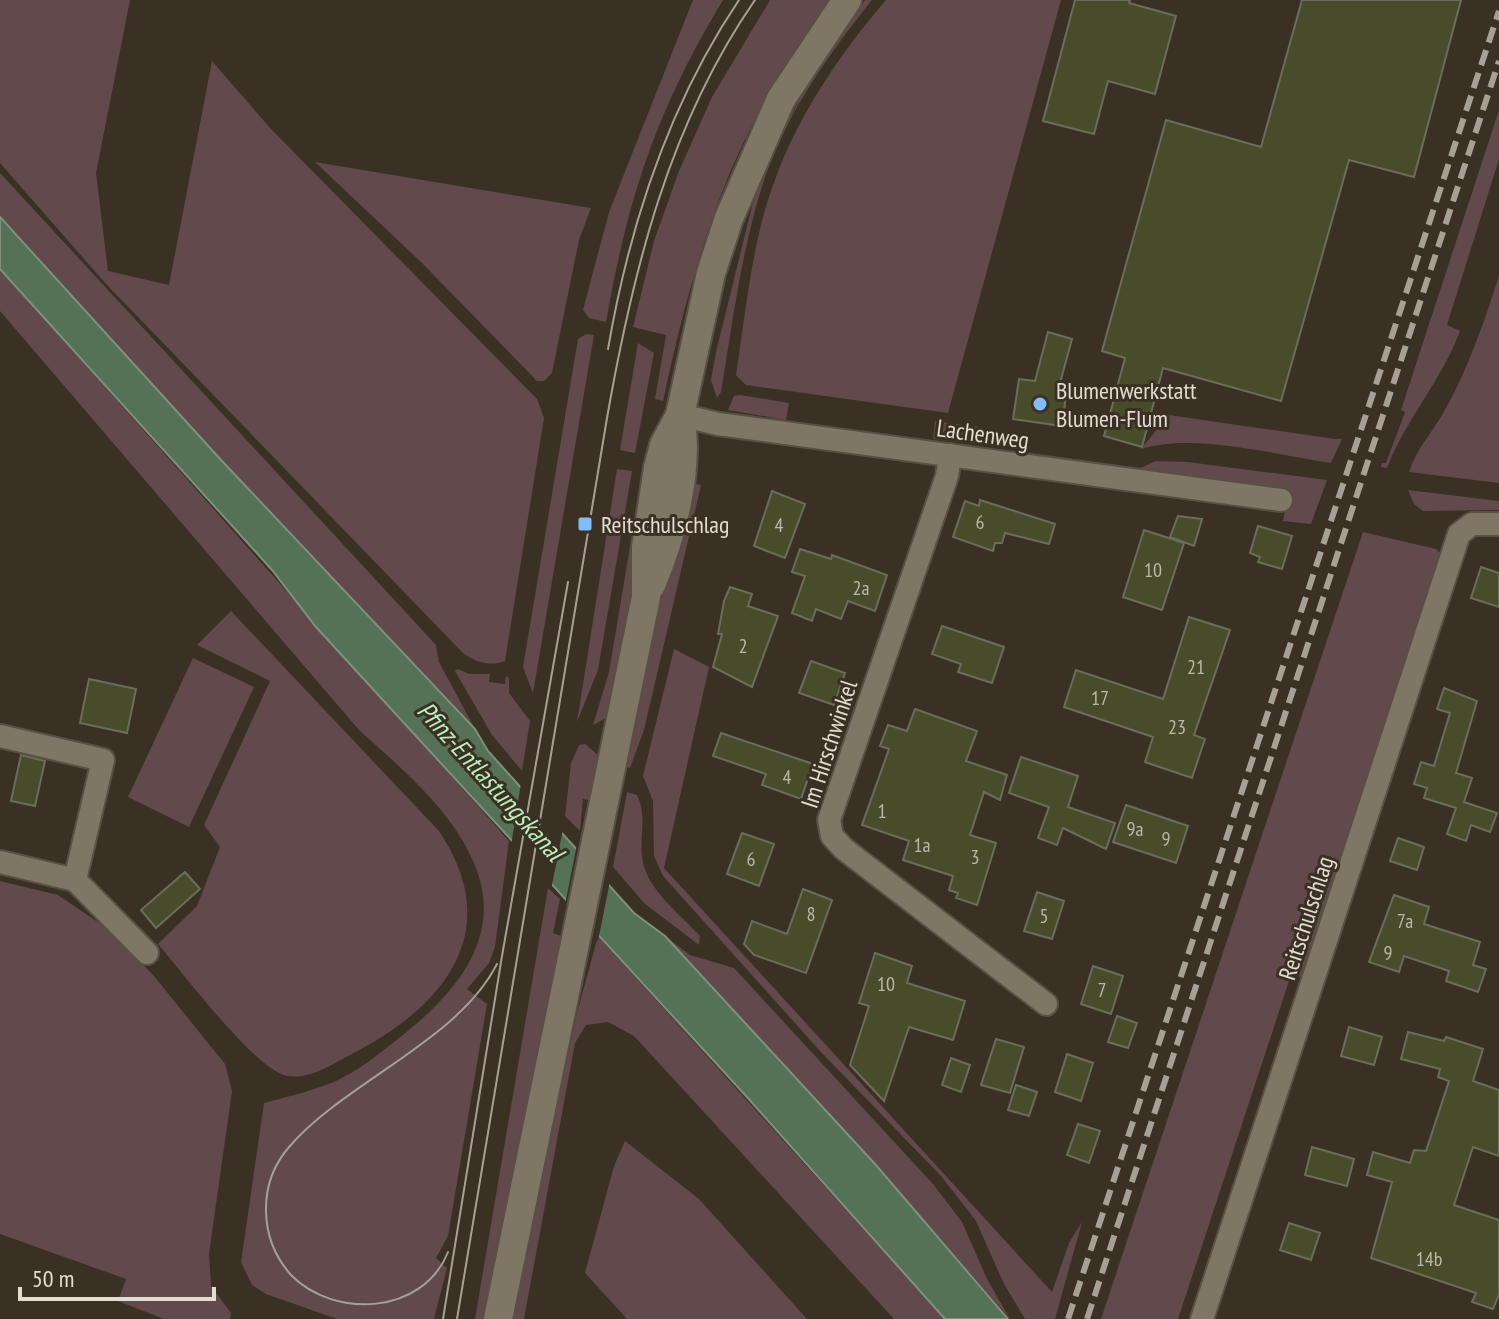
<svg xmlns="http://www.w3.org/2000/svg" width="1499" height="1319" font-family="'PT Sans Narrow',sans-serif">
<style>
.green{fill:#61494c}
.water{fill:#557158;stroke:#7f917d;stroke-width:2}
.pier{fill:#3a3124}
.building{fill:#494c2b;stroke:#6b6d5c;stroke-width:2}
.lines{fill:none;stroke-linecap:round;stroke-linejoin:round}
.minor-casing{stroke:#575044;stroke-width:26}
.tertiary-casing{stroke:#575044;stroke-width:32}
.minor{stroke:#807666;stroke-width:22}
.tertiary{stroke:#807666;stroke-width:28}
.tram{stroke:#a7a096;stroke-width:2}
.rail{stroke:#a7a096;stroke-width:6;stroke-dasharray:16 8;stroke-linecap:butt}
.poi-dot{fill:#82bcfa;stroke:#3a3124;stroke-width:3}
.labels{text-anchor:middle;dominant-baseline:central;stroke-width:6;stroke-linejoin:round;paint-order:stroke}
.number-label{font-size:20px;fill:#bcb8a9}
.poi-label{font-size:24px;fill:#e2dcd3;stroke:#3a3124;text-anchor:start}
.street-label{font-size:24px;fill:#e2dcd3;stroke:#3a3124}
.water-label{font-size:26px;font-style:italic;fill:#bceec0;stroke:#3a3124}
</style>
<rect width="100%" height="100%" fill="#3a3124"/>
<!-- green -->
<path class="green" d="M0,0h130l-34,173 12,98 61,14 43,-224 59,68 266,270 7,19 -39,243c-15,6 -31,1 -43,-9l-356,-368 -106,-121z
M693,0h30c-66,109 -95,197 -117,322l-17,-4 -6,-8 26,-98z
M770,0h63c-24,35 -50,70 -71,107 -51,91 -77,193 -99,294l-8,-2 11,-64 -33,-8 21,-86 25,-70 33,-74z
M865,0h7c-42,52 -85,113 -107,177 -23,69 -32,143 -44,215l-4,6 -6,-18 5,-28 44,-178 54,-101z
M886,0h175l-113,413 -202,-28 -10,-10c10,-65 16,-136 40,-198 23,-63 66,-126 110,-177z
M1499,110v49l-52,166 13,6c-18,49 -54,88 -73,137l-6,-1 1,-4h4l19,-51 -4,-2z
M315,162l276,46 -12,32 -27,133 -8,8h-7l-115,-118z
M0,173l436,472 3,17 36,67 -253,-268 -222,-244z
M0,269l509,572 -14,106 -6,16 -22,26 20,15 -39,232 -12,22 11,10 -13,51h-97l-71,-25 -14,-9 -11,-23 23,-159c23,-6 47,-12 70,-21 24,-11 45,-28 65,-44 55,-43 107,-100 75,-175 -23,-54 -73,-95 -115,-133l-359,-419z
M1499,276v207l-90,-11c8,-25 25,-41 37,-64 23,-42 38,-86 53,-132z
M586,334l8,1 -61,358 -10,-26 55,-328z
M638,343l16,10 -19,100 -15,-3z
M740,395l49,8 -3,17 -58,-10 6,-14z
M1169,415l166,24h7l-11,24c-56,-8 -136,-31 -190,-14z
M935,421l45,6 14,19 -61,-7z
M1156,461l32,1 139,18 -16,44 -28,-3 2,-11 -149,-40z
M617,469l15,2 -34,199 -21,52z
M648,473l-21,148 -21,97 -13,7 16,-53 33,-197z
M689,482l12,3 -57,245 -14,38 -3,-1 27,-142 22,-73z
M1408,490l91,11v9l-76,1 -9,-7z
M1363,532l73,17 5,5 -139,423 -11,-2 -113,344h-77z
M231,611l208,220c67,100 6,175 -87,223 -20,10 -45,28 -68,21 -32,-10 -101,-102 -126,-131l39,-38 23,-59 -16,-22 66,-144 -73,-36z
M674,649l35,18 -45,201 388,424 17,-49 13,-21 -27,97h-30l-21,-35 -28,-63 -35,-45 -121,-125 -157,-175 -9,-20 -1,-55 -10,-25z
M193,658l61,29 -65,140 -61,-30z
M458,669l11,5h21l-1,8 16,2 1,-8 3,2v15l21,28 -8,50 -30,-36 -37,-64z
M585,744l13,11 -9,45 -6,-1 -3,32 -15,-15 6,-53 8,-18z
M627,792l10,3c11,22 1,44 6,67 5,28 38,53 57,74l-1,9 -54,-41 -32,-37z
M0,881l58,14 53,36 43,45 71,88 7,27 -23,163 2,32 20,27 -1,6h-66l-46,-18 8,-22 -126,-45z
M548,888l12,11 -7,34 8,3 -77,383h-9z
M598,936l347,383h-51l-260,-283 -26,-14 -22,3 -11,18 -51,276h-12l65,-306z
M665,936l25,19 44,13 199,216 29,38 25,57 23,40 -135,-155z
M625,1141l74,58 108,120h-180l-42,-46 29,-107z"/>
<!-- water -->
<path class="water" d="M0,217l222,244 253,268 13,22 146,162 31,23 210,228 133,155h-63l-199,-223 -430,-469 -44,-57 -272,-301z"/>
<!-- pier -->
<path class="pier" d="M521,783l42,46 -12,61 -40,-44z
M577,844l33,37 -12,60 -33,-36z"/>
<!-- building -->
<path class="building" d="M1075,0h55l-1,3 47,13 -21,78 -47,-13 -14,53 -51,-13z
M1302,0h159l-47,177 -65,-17 -68,241 -118,-33 -21,79 -38,-11 21,-78 -23,-7 64,-231 95,27z
M1048,332l24,7 -13,48 8,1 -5,38 -49,-7 6,-40 16,2z
M772,491l33,13 -20,54 -31,-12z
M980,500l75,24 -6,20 -44,-11 -3,10h-7l-2,8 -40,-14 12,-36 14,5z
M1178,516l24,3 -8,27 -24,-9z
M1258,526l34,10 -10,33 -24,-7 2,-5 -10,-4z
M1144,530l40,13 -22,67 -39,-13z
M800,549l31,10 1,-4 55,20 -12,36 -27,-10 -7,18 -25,-10 -4,12 -20,-8 13,-37 -13,-4z
M1481,567l18,6v34l-28,-9z
M730,587l22,7 -4,12 30,10 -26,71 -39,-20 9,-33h-4l6,-33z
M1189,617l41,13 -36,105 11,4 -13,39 -47,-16 8,-25 -89,-30 12,-37 87,29z
M942,626l62,21 -12,36 -34,-11 3,-8 -29,-10z
M811,661l34,12 -11,32 -35,-12z
M89,679l47,10 -9,44 -47,-10z
M1444,688l33,13 -21,72 16,5 -8,24 33,11 -7,19 -19,-7 -5,16 -19,-7 9,-26 -32,-10 3,-10 -13,-4 7,-22 13,4 16,-53 -13,-4z
M915,709l62,22 -11,30 41,14 -7,25 -16,-8 -14,43 26,8 -19,62 -21,-7 2,-5 -9,-3 4,-14 -50,-16 6,-19 -47,-16 27,-76 -9,-3 8,-21 19,6z
M721,733l92,31 -12,35 -39,-14 4,-11 -53,-18z
M21,755l24,6 -10,45 -24,-5z
M1021,757l57,19 -10,31 47,16 -9,26 -43,-21 -6,17 -19,-7 11,-31 -40,-14z
M1126,805l62,21 -12,37 -63,-21z
M742,833l32,11 -15,42 -32,-12z
M1398,838l26,9 -7,23 -27,-9z
M185,872l15,17 -44,39 -15,-18z
M803,889l29,11 -26,73 -52,-18 -10,-11 8,-23 35,13z
M1037,892l27,9 -12,38 -28,-8z
M1394,895l35,12 -5,17 56,18 -7,23 13,4 -8,23 -32,-11 3,-10 -45,-15 -5,16 -30,-10z
M875,953l37,13 -5,17 58,18 -12,39 -44,-13 -25,74 -34,-36 19,-59 -10,-3z
M1093,966l30,10 -12,38 -30,-10z
M1117,1016l20,7 -9,25 -20,-6z
M1349,1027l33,10 -8,28 -33,-9z
M1408,1032l36,9 2,-4 37,12 -10,32 26,9v66l-26,-9 -19,58 45,15v74l-6,15 -21,-7 4,-9 -105,-35 21,-76 -25,-7 6,-23 37,11 4,-13 12,1 23,-70 -11,-4 2,-8 -39,-10z
M996,1039l28,8 -14,46 -29,-8z
M1067,1054l26,9 -12,38 -26,-9z
M951,1058l19,7 -9,27 -19,-7z
M1016,1085l21,7 -8,24 -21,-6z
M1078,1124l22,7 -11,32 -22,-8z
M1312,1147l42,12 -7,27 -42,-11z
M1289,1223l31,10 -9,27 -31,-10z"/>
<g class="lines">
<defs>
<path id="minor" d="M680,415l38,9 563,76
M950,455l-3,21 -118,344 3,16 12,13 202,155
M0,736l103,24 -28,120 -75,-18
M75,880l72,73
M1202,1319l257,-785 13,-10h27"/>
<path id="tertiary" d="M651,585c21,-50 39,-115 29,-169
M498,1319l148,-722v-50l12,-79 6,-23 16,-30 31,-142 18,-55 52,-119 66,-99"/>
</defs>
<!-- minor casing -->
<use href="#minor" class="minor-casing"/>
<!-- tertiary casing -->
<use href="#tertiary" class="tertiary-casing"/>
<!-- minor -->
<use href="#minor" class="minor"/>
<!-- tertiary -->
<use href="#tertiary" class="tertiary"/>
<!-- tram -->
<path class="tram" d="M608,349c21,-122 61,-245 131,-349
M448,1252c-25,63 -114,67 -157,23 -32,-36 -34,-91 -2,-128 56,-65 169,-106 208,-183
M443,1319l59,-363 66,-374
M457,1319l150,-901c26,-148 62,-294 148,-418"/>
<!-- rail -->
<path class="rail" d="M1068,1319l431,-1308
M1087,1319l412,-1258"/>
</g>
<!-- markers -->
<g class="poi-dot">
<circle cx="1040" cy="404" r="8"/>
<rect x="577" y="516" width="16" height="16" rx="4"/>
</g>
<g class="labels">
<!-- number labels -->
<g class="number-label">
<text x="980" y="522">6</text>
<text x="779" y="525">4</text>
<text x="1153" y="570">10</text>
<text x="861" y="588">2a</text>
<text x="743" y="646">2</text>
<text x="1196" y="667">21</text>
<text x="1100" y="698">17</text>
<text x="1177" y="727">23</text>
<text x="787" y="777">4</text>
<text x="882" y="811">1</text>
<text x="1135" y="829">9a</text>
<text x="1166" y="839">9</text>
<text x="922" y="845">1a</text>
<text x="975" y="857">3</text>
<text x="751" y="859">6</text>
<text x="811" y="914">8</text>
<text x="1044" y="916">5</text>
<text x="1405" y="921">7a</text>
<text x="1388" y="953">9</text>
<text x="886" y="984">10</text>
<text x="1102" y="990">7</text>
<text x="1429" y="1259">14b</text>
</g>
<!-- poi labels -->
<g class="poi-label">
<text x="1056" y="390">Blumenwerkstatt<tspan x="1056" dy="28">Blumen-Flum</tspan></text>
<text x="601" y="524">Reitschulschlag</text>
</g>
<!-- street labels -->
<g class="street-label">
<text transform="translate(983 434) rotate(8)">Lachenweg</text>
<text transform="translate(829 744) rotate(-72)">Im Hirschwinkel</text>
<text transform="translate(1306 918) rotate(-72)">Reitschulschlag</text>
</g>
<!-- water labels -->
<g class="water-label">
<text transform="translate(491 781) rotate(48)">Pfinz-Entlastungskanal</text>
</g>
</g>
<!-- scale -->
<path d="M20 1287v12h194v-12" fill="none" stroke="#e2dcd3" stroke-width="4"/>
<text x="32" y="1287" font-size="24" fill="#e2dcd3" stroke="#3a3124" stroke-width="6" paint-order="stroke">50 m</text>
</svg>
